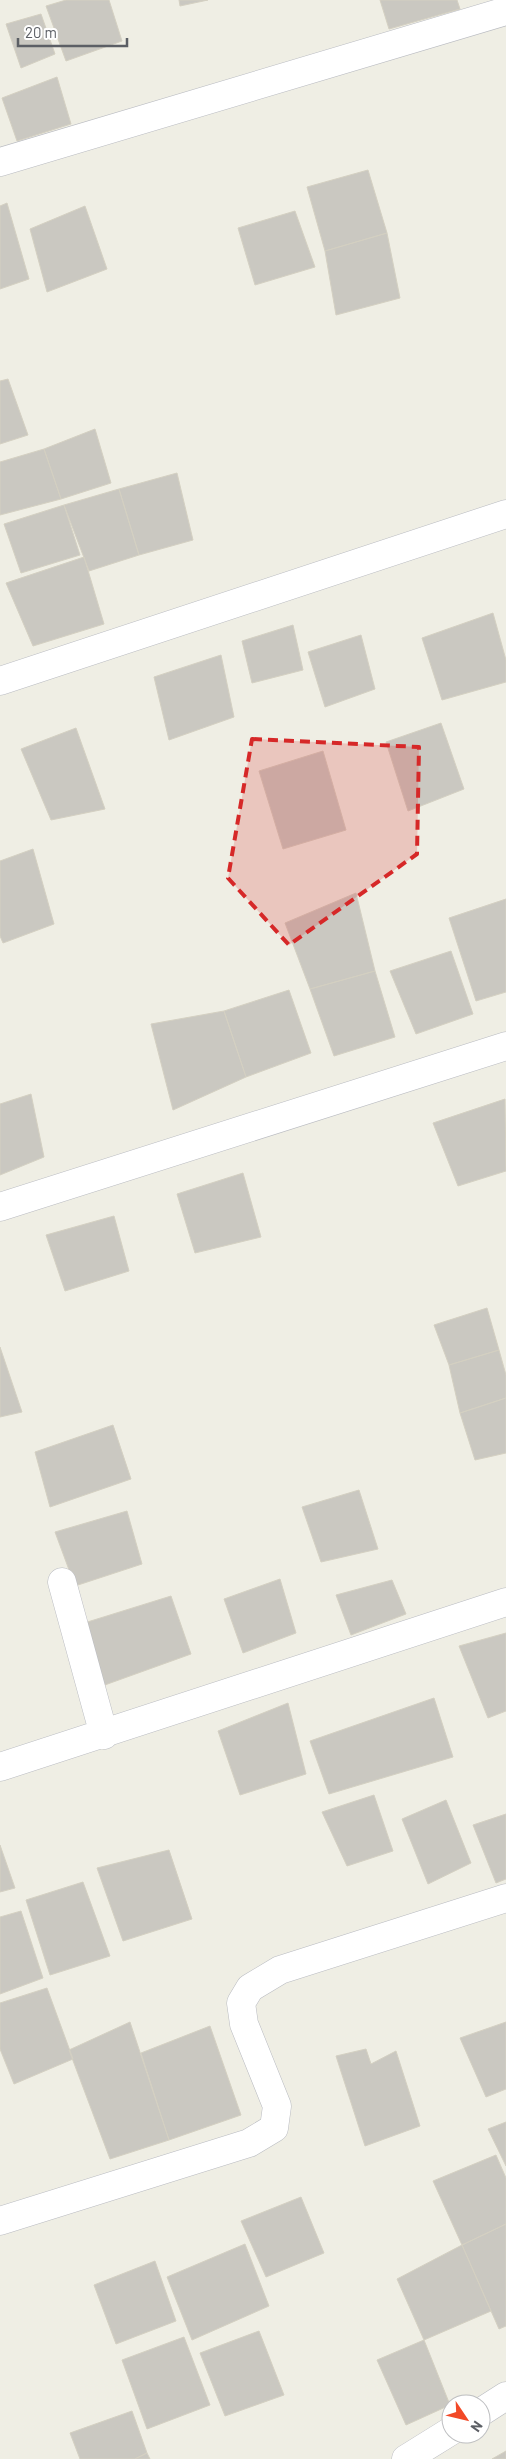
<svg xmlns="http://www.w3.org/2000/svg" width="506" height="2459" font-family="Barlow,sans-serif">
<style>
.building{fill:#cac8c1;stroke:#d4d0c2}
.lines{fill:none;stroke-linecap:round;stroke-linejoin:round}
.minor-casing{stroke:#b9bbc1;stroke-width:29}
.minor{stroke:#fff;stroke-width:28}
.marked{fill:#d62828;fill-opacity:0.2;stroke:#d62828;stroke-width:4;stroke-dasharray:10 6;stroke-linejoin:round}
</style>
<rect width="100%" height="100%" fill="#efeee4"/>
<!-- building -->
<path class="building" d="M66,0h43l13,41 -56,20 -20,-55z
M179,0h29l-28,6z
M380,0h77l3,9 -71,20z
M41,14l14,40 -34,14 -15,-44z
M57,77l14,47 -54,17 -15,-43z
M368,170l19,63 -62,18 -18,-64z
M7,203l22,76 -29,10v-83z
M85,206l22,63 -60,23 -17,-63z
M295,211l20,56 -60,18 -17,-57z
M387,233l13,65 -64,17 -11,-64z
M8,379l20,56 -28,9v-63z
M95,429l16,54 -50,16 -17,-50z
M44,449l17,50 -61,16v-53z
M177,473l16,67 -54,15 -20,-66z
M119,489l20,66 -50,16 -25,-66z
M64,505l16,50 -59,18 -17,-49z
M84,557l20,67 -71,22 -27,-63z
M493,613l13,47v22l-64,18 -20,-62z
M293,625l10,45 -51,13 -10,-42z
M361,635l14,54 -50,18 -17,-55z
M221,655l13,62 -65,23 -15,-63z
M441,723l23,66 -56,22 -22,-69z
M76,728l29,81 -54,11 -30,-71z
M323,751l23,79 -63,19 -24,-78z
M33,849l21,75 -51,19 -3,-7v-75z
M356,893l19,78 -65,18 -25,-66z
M506,899v93l-30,9 -27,-83z
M451,951l22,63 -57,20 -26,-63z
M375,971l20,66 -61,19 -24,-67z
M289,990l22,63 -65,24 -22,-66z
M224,1011l22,66 -73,33 -22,-86z
M31,1094l13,63 -44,18v-71z
M505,1099l1,72 -48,15 -25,-63z
M243,1173l18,64 -66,16 -18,-59z
M114,1216l15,55 -64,20 -19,-56z
M487,1308l12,42 -50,15 -15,-40z
M0,1347l22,65 -22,5z
M499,1350l7,25v23l-46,15 -11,-48z
M506,1398v55l-31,7 -15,-47z
M113,1425l18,54 -81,28 -15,-55z
M359,1490l19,59 -57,13 -19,-55z
M127,1511l15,53 -67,22 -20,-54z
M280,1579l16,54 -53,20 -19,-54z
M392,1580l14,34 -55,21 -15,-40z
M171,1596l20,58 -89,32 -21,-62z
M506,1633v78l-18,7 -29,-72z
M434,1698l19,59 -124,37 -19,-53z
M288,1703l18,71 -66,21 -22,-64z
M374,1795l19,56 -46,15 -25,-54z
M446,1800l25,63 -43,21 -26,-65z
M506,1814v65l-10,4 -23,-58z
M0,1845l15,43 -15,4z
M169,1850l23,69 -69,22 -26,-73z
M83,1882l27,74 -60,19 -24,-75z
M21,1911l22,67 -43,16v-77z
M47,1988l26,71 -59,25 -14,-35v-46z
M130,2022l39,118 -59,19 -41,-109z
M506,2022v67l-20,8 -26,-59z
M210,2026l31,89 -72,25 -28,-87z
M366,2049l5,15 25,-13 24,75 -55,20 -29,-90z
M506,2122v44l-18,-37z
M496,2155l10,23v46l-44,21 -29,-64z
M301,2197l23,56 -58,24 -25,-56z
M506,2224v102l-7,3 -37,-84z
M245,2244l24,62 -77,34 -25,-63z
M462,2245l29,66 -67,29 -27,-61z
M155,2261l21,60 -60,23 -22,-59z
M259,2331l25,64 -59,21 -25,-63z
M184,2337l26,68 -63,24 -25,-69z
M424,2340l26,65 -44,20 -29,-65z
M132,2411l15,42 -12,6h-55l-10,-26z
M506,2451v8h-14z
M147,2453l3,6h-15z"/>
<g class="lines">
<defs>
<path id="minor" d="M0,162l506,-151
M0,681l506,-167
M0,1207l506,-161
M62,1582l42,153
M0,1767l506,-165
M0,2221l249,-78 25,-15 3,-22 -33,-82 -3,-21 9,-15 30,-18 226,-72
M481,2412l25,-16
M406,2459l45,-28"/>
</defs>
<!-- minor casing -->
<use href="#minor" class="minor-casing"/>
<!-- minor -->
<use href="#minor" class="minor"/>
</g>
<!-- marked area -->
<path class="marked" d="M252,739l167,8 -2,107 -128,91 -61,-67z"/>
<!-- north arrow -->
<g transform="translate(466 2419) rotate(125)"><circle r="24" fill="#ffffff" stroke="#bebfc1"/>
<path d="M0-4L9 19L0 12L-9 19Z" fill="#f24927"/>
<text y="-8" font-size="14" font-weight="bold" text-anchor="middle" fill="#5c5f65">N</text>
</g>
<!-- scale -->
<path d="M18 38v8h109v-8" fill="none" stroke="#5c5f65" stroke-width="2.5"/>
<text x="25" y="38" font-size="15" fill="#5c5f65" stroke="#ffffff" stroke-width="4" paint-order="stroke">20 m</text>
</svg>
